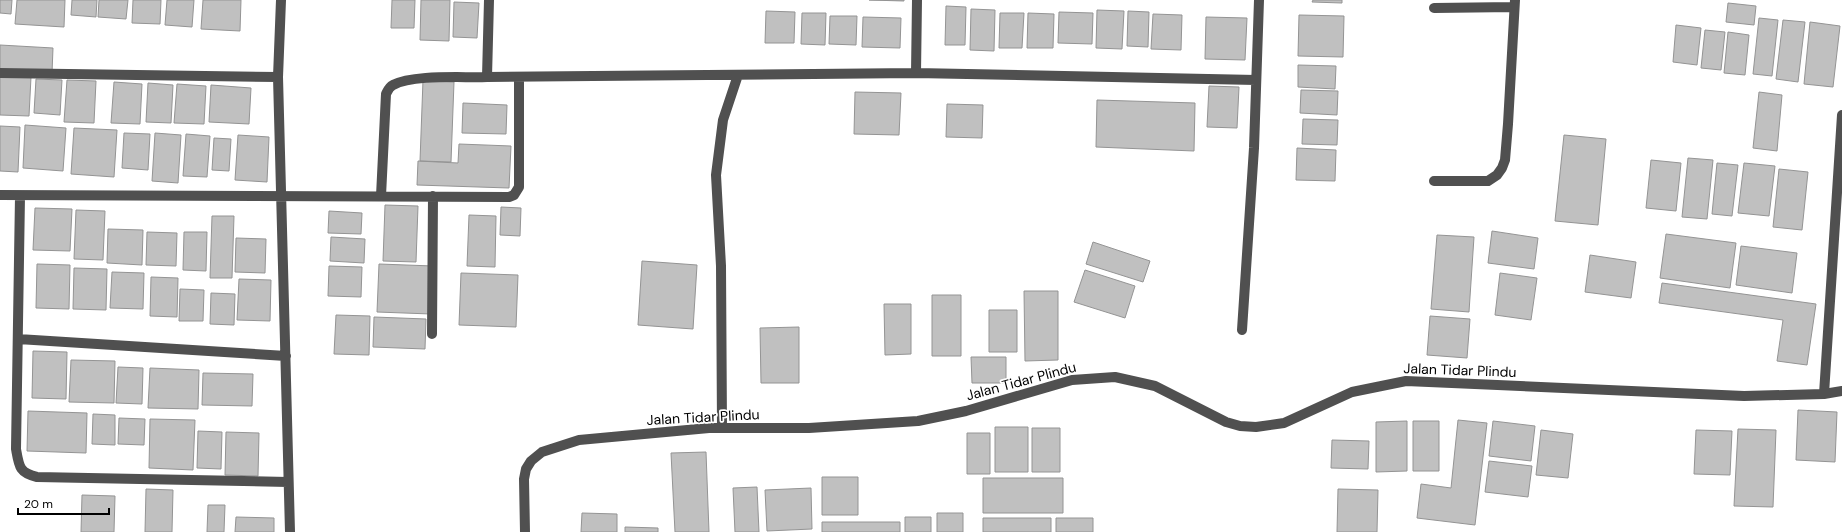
<svg xmlns="http://www.w3.org/2000/svg" width="1842" height="532" font-family="'DM Sans',sans-serif">
<style>
.building{fill:#c0c0c0;stroke:#949494}
.lines{fill:none;stroke-linecap:round;stroke-linejoin:round}
.minor{stroke:#505050;stroke-width:10}
.labels{text-anchor:middle;dominant-baseline:central;stroke-width:3.5;stroke-linejoin:round;paint-order:stroke}
.street-label{font-size:14px;fill:#000;stroke:#fff}
</style>
<rect width="100%" height="100%" fill="#fff"/>
<!-- building -->
<path class="building" d="M0,0h12l-1,14 -11,-1z
M17,0h48l-1,27 -49,-3z
M72,0h25l-1,17 -25,-2z
M99,0h29l-2,19 -28,-2z
M133,0h28l-1,24 -28,-1z
M167,0h27l-2,27 -27,-2z
M203,0h38l-1,31 -39,-2z
M392,0h23l-1,28h-23z
M421,0h29l-1,41 -29,-1z
M869,0h35v1z
M1313,0h29v3l-30,-1z
M454,2l25,1 -2,35 -24,-1z
M1728,3l28,3 -2,19 -28,-3z
M946,6l20,1 -1,38h-20z
M971,9l24,1 -1,41 -24,-1z
M1097,10l27,1 -2,38 -26,-1z
M766,11l29,1 -1,31h-29z
M1128,11l21,1 -1,35 -21,-1z
M1059,12l34,1 -1,31 -34,-1z
M802,13h24l-1,32 -24,-1z
M1000,13h24l-2,35h-23z
M1028,13l26,1 -1,34h-26z
M1153,14l29,1 -1,35 -30,-1z
M1299,15l45,1 -1,41 -45,-1z
M830,16h27l-1,29 -27,-1z
M863,17l38,1 -1,30 -38,-1z
M1206,17l41,1 -2,42 -40,-1z
M1759,18l19,2 -6,56 -19,-2z
M1783,20l22,2 -7,60 -22,-3z
M1810,22l30,4 -7,61 -29,-3z
M1676,25l25,3 -4,37 -24,-3z
M1705,30l20,2 -4,38 -20,-2z
M1728,32l21,3 -4,40 -21,-2z
M0,45l53,3 -1,25 -52,-3z
M1298,65l38,1 -1,23 -37,-2z
M0,76l31,1 -2,39 -29,-1z
M36,79l26,1 -2,35 -26,-2z
M67,80l29,1 -2,42 -30,-1z
M423,80l31,2 -3,80 -31,-1z
M114,82l28,2 -2,40 -29,-1z
M148,83l25,2 -2,38 -25,-1z
M177,84l29,2 -2,38 -30,-1z
M211,85l40,3 -2,36 -40,-2z
M1209,86l30,1 -2,41 -30,-1z
M1301,90l37,1 -1,24 -37,-2z
M855,92l46,1 -2,42 -45,-1z
M1759,92l23,3 -5,56 -24,-3z
M1097,100l98,3 -1,48 -98,-4z
M463,103l44,2 -1,29 -44,-1z
M947,104l36,1 -1,33 -36,-1z
M1303,119l35,1 -1,25 -35,-1z
M25,125l41,3 -3,43 -40,-3z
M0,126l20,1 -2,45 -18,-1z
M74,128l43,2 -3,47 -43,-3z
M124,133l26,1 -2,36 -26,-2z
M155,133l26,2 -3,48 -26,-2z
M186,134l24,2 -3,41 -24,-1z
M238,135l31,2 -2,45 -32,-2z
M1564,135l42,4 -8,86 -43,-4z
M214,138l17,1 -2,32 -17,-1z
M459,144l52,2 -2,42 -92,-3 1,-24 40,2z
M1297,148l39,2 -1,31 -39,-1z
M1688,158l25,2 -6,59 -25,-2z
M1651,160l30,3 -5,48 -30,-3z
M1717,163l21,2 -6,51 -20,-2z
M1744,163l31,3 -6,50 -31,-3z
M1779,169l29,3 -6,58 -29,-3z
M385,205l33,1 -2,56 -33,-1z
M501,207l20,1 -1,28 -20,-1z
M35,208l37,1 -2,42 -37,-1z
M76,210l29,1 -2,49 -29,-1z
M329,211l33,2 -1,21 -33,-1z
M469,215l27,1 -1,51 -28,-1z
M212,216h22l-2,62h-22z
M108,229l35,1 -1,35 -35,-2z
M1492,231l46,7 -4,31 -46,-6z
M147,232l30,1 -1,33 -30,-1z
M184,232h23l-1,39 -23,-1z
M1666,234l70,9 -6,45 -70,-10z
M1437,235l37,2 -5,75 -38,-3z
M331,237l34,2 -1,24 -34,-2z
M236,238l30,1 -1,34 -30,-1z
M1093,242l57,19 -7,21 -57,-18z
M1741,246l56,7 -5,40 -56,-8z
M1590,255l46,7 -5,36 -46,-6z
M642,261l55,4 -4,64 -55,-4z
M37,264l33,1 -1,44 -33,-1z
M379,264l54,2 -2,48 -54,-2z
M329,266l33,1 -1,30 -33,-1z
M74,268l33,1 -1,41 -33,-1z
M1085,270l50,16 -10,32 -51,-16z
M112,272l32,1 -1,36 -33,-1z
M461,273l57,2 -2,52 -57,-2z
M1500,273l37,5 -6,42 -36,-5z
M151,277l27,1 -1,39 -27,-1z
M239,279l32,1 -1,41 -33,-1z
M1662,283l154,21 -9,61 -30,-4 6,-41 -124,-17z
M180,289l24,1 -1,31h-24z
M1024,291h34v69l-33,1z
M211,293l24,1 -1,31 -24,-1z
M932,295h29v61h-29z
M884,304h27v50l-26,1z
M989,310h28v42h-28z
M336,315l34,1 -1,39 -35,-1z
M1430,316l40,3 -3,39 -40,-3z
M374,317l52,2 -1,30 -52,-2z
M799,327v56h-38l-1,-55z
M33,351l34,1 -1,47 -34,-1z
M971,357h35v26h-34z
M71,360l44,1 -1,42 -45,-1z
M118,367l25,1 -1,36 -26,-1z
M150,368l49,2 -1,39 -50,-1z
M203,373l50,1 -1,32 -50,-1z
M1798,410l39,2 -2,50 -39,-2z
M28,411l59,2 -1,40 -59,-2z
M93,414l22,1v30l-23,-1z
M119,418l26,1 -1,26 -26,-1z
M150,419l45,1 -2,50 -44,-2z
M1458,420l29,3 -12,102 -58,-7 4,-34 30,4z
M1407,421v50l-31,1v-50z
M1413,421h26v50h-26z
M1493,421l42,5 -4,35 -42,-5z
M995,427h33v45h-33z
M1032,428h28v44h-28z
M1738,429l38,1 -3,77 -39,-1z
M1541,430l32,4 -5,44 -32,-3z
M1696,430l36,1 -2,44 -36,-1z
M198,431l24,1 -1,37 -24,-1z
M226,432l33,1 -1,43 -33,-1z
M967,433h23v41h-23z
M1332,440l37,1 -1,28 -37,-1z
M706,452l3,80h-34l-4,-79z
M1489,461l43,5 -4,31 -43,-5z
M822,477h36v38h-36z
M983,478h80v35h-80z
M757,487l2,45h-24l-2,-44z
M811,488l1,41 -45,2 -2,-41z
M146,489l27,1 -1,42h-27z
M1338,489l40,1 -1,42h-40z
M82,495l33,1 -1,36h-33z
M208,505h17l-1,27h-17z
M582,513l35,1v18h-36z
M937,513h26v19h-26z
M236,517l38,1v14h-39z
M905,517h26v15h-26z
M983,518h68v14h-68z
M1056,518h37v14h-37z
M822,522h78v10h-78z
M625,527l33,1v4h-33z"/>
<g class="lines">
<!-- minor -->
<path class="minor" d="M281,0l-3,77 12,455
M1434,8l80,-1
M0,73l278,4
M916,73l1,-73
M487,77l2,-77
M1434,181h54l9,-6 5,-7 3,-8 3,-36 7,-124
M0,195l509,2 5,-2 5,-8v-110
M20,196l-4,253c3,17 3,24 21,28l251,5
M381,196l5,-102c2,-4 3,-7 7,-9 20,-11 71,-7 94,-8l429,-4 340,7
M1242,330l12,-182 5,-148
M432,334l1,-138
M18,339l268,17
M1824,394l18,-279
M722,428l-1,-162 -5,-91 7,-55 15,-45
M525,532l-1,-53 2,-10 5,-8 11,-9 37,-12 130,-12h100l109,-7 48,-10 106,-31 43,-3 40,9 71,36 14,4 16,1 28,-4 68,-31 54,-11 338,15 80,-2 18,-3"/>
</g>
<g class="labels">
<!-- street labels -->
<g class="street-label">
<text transform="translate(1460 370) rotate(2)">Jalan Tidar Plindu</text>
<text transform="translate(1021 381) rotate(-15)">Jalan Tidar Plindu</text>
<text transform="translate(703 417) rotate(-3)">Jalan Tidar Plindu</text>
</g>
</g>
<!-- scale -->
<path d="M18 508v6h91v-6" fill="none" stroke="#000000" stroke-width="2"/>
<text x="24" y="508" font-size="12" fill="#000000" stroke="#ffffff" stroke-width="3" paint-order="stroke">20 m</text>
</svg>
